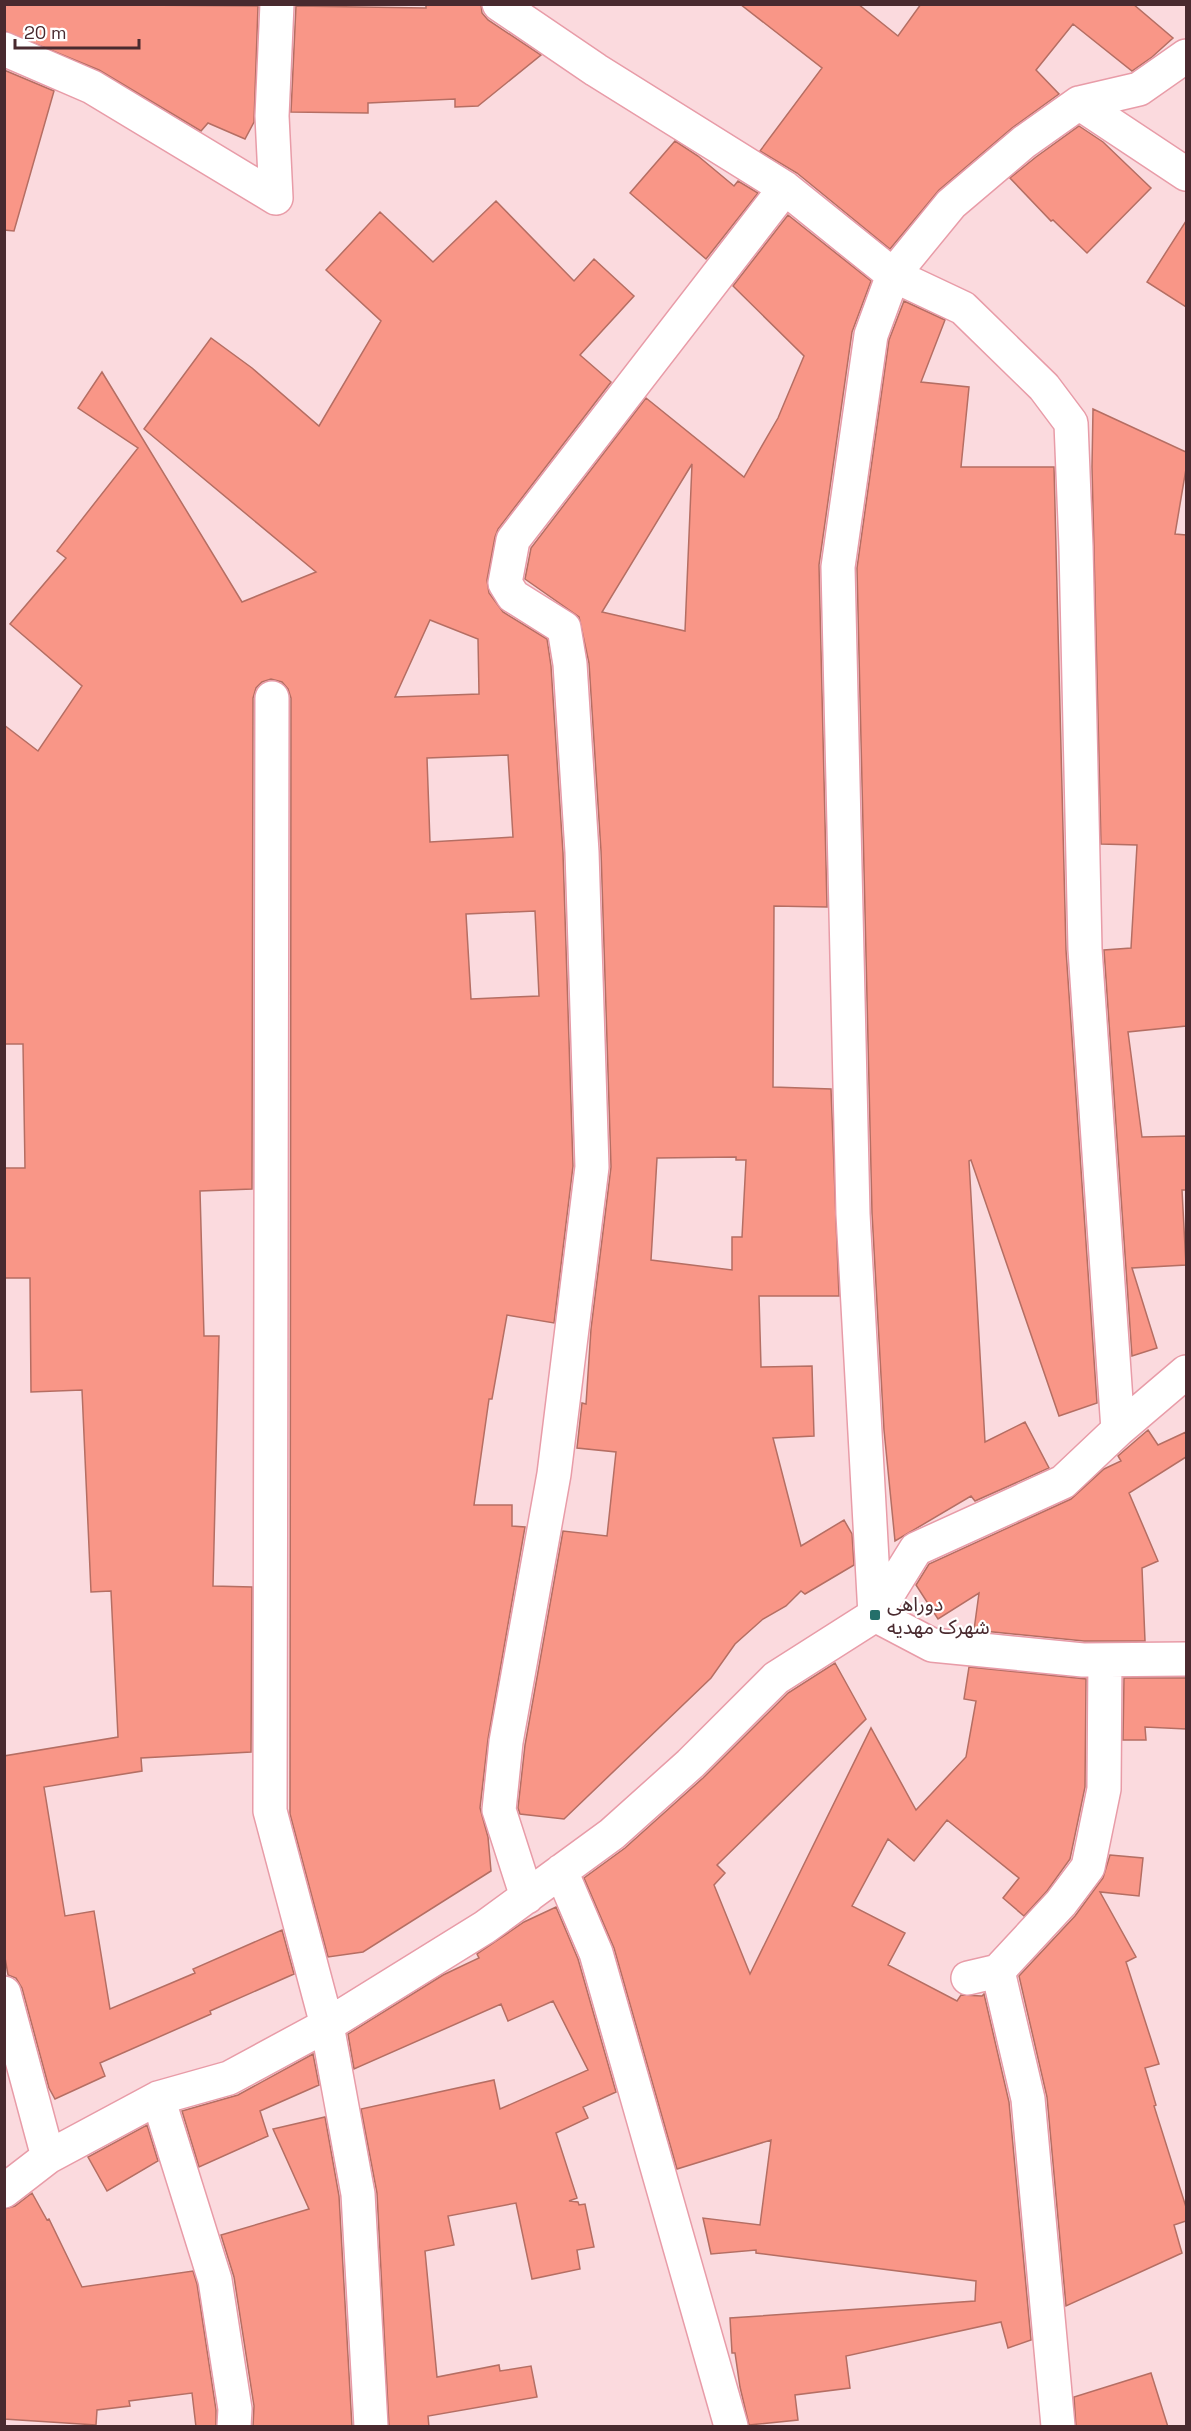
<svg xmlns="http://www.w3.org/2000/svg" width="1191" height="2431" font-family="'Space Grotesk','Noto Sans Arabic',sans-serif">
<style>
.building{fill:#f99687;stroke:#b56e63;stroke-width:1.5;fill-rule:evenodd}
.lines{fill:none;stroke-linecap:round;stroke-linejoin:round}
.minor-casing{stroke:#e89ca8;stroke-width:36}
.minor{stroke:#fff;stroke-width:33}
.poi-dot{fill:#246f6a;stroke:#fff;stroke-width:2}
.labels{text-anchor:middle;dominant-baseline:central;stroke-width:4.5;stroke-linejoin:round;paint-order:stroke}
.poi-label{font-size:20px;fill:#492a2f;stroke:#fff;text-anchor:start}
</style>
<rect width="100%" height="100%" fill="#fbdade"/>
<!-- building -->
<path class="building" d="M4,4l254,2 -4,116 -9,17 -37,-16 -7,8 -102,-61 -95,-39z
M426,4h55l1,9 6,7 53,35 -63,51 -23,1v-8l-87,4v10l-77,-1 5,-106 130,2z
M740,4h118l40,32 23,-32h212l40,34 -21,19 -20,14 -59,-47 -37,46 23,24 -47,34 -73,62 -49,59 -93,-76 -37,-22 62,-83z
M4,70l50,21 -40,140 -10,-1z
M1079,126l24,16 48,46 -64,65 -34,-33 -2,1 -41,-43 26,-21z
M675,141l23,15 36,30 4,-5 20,12 -52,66 -76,-66z
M496,201l78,80 20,-22 40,37 -54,59 31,27 -113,147 -3,8 -8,43 2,13 14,19 44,27 4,27 12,187 10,313 -19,157 -47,-8 -15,84h-3l-15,106h38v21l13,1 -37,212 -8,69 8,29 3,34 -128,81 -35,5 -38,-143 1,-1116 -3,-9 -6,-7 -11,-3 -9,3 -6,6 -3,10 -1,491 -52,2 4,145h15l-6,250 39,1 -1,165 -110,6 1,13 -98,16 21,129 29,-5 16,98 85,-36 -2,-4 89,-39 12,44 -84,37 1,3 -111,49 5,13 -50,23 -6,-11 -27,-100 -6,-10 -8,-3 -4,-23v-196l114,-19 -7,-146 -20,1 -9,-202 -51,2 -1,-114h-26v-110h21l-2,-124h-19v-319l34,26 44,-65 -72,-62 56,-66 -9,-7 81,-103 -60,-40 24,-36 140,230 74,-30 -172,-143 67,-91 41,30 67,58 62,-105 -55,-51 54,-58 53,50zM430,620l48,19 1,55 -84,3zM508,755l5,82 -83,5 -3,-84zM535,911l4,85 -68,3 -5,-85z
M788,215l83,66 -19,51 -33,233 8,342 -53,-1 -1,181 58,2 8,207h-80l2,71 51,-1 2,70 -41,2 28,108 43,-26 8,14 2,31 -49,29 -4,-3 -15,15 -23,13 -28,25 -24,34 -147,141 -44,-5 -2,-6 7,-63 38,-214 44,5 9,-84 -39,-4 5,-45 4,1 5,-75 20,-162 -10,-316 -12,-188 -10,-46 -54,-38 6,-31 115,-150 98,79 34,-59 26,-62 -71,-70zM692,464l-7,167 -83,-19zM736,1157v3h10l-4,77h-10v33l-81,-10 6,-102z
M1186,221v86l-39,-25z
M904,301l41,19 -24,62 48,5 -8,80h93l12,483 31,453 -38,13 -88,-256 -2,1 16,281 40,-20 24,46 -74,33 -4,-5 -76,45 -11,-111 -12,-217 -15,-645 32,-228z
M1093,409l93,43v17l-11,65 11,1v491l-58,6 14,105 44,-1v54h-4l4,75 -54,3 25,80 -25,8 -28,-406 27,-2 6,-103 -36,-1 -9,-377z
M1148,1430l10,15 28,-13v25l-57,36 29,68 -16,7 3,73h-61l-110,-11 5,-37 -41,26 -22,-34 13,-21 142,-65 33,-30 17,-8 -3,-5z
M835,1663l31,56 -149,146 8,8 -11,12 36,89 121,-246 45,82 50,-53 10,-56 -12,-2 5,-32 117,12 -1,108 -15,72 -23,32 -23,25 -21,-18 16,-20 -72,-58 -33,41 -26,-22 -36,67 53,27 -17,32 69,36 4,-6 21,1 2,-2 25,108 22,238 -23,8 -7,-26 -155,34 4,32 -55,7 3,25 -49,5 -9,-38 -5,-34h-3l-2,-35 245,-17 1,-20 -220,-28v-3l-45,4 -8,-36 57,7 11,-85 -94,29 -63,-221 -30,-70 41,-30 78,-70 85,-85z
M1124,1678h62v51l-41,-2 1,13h-23z
M1110,1855l33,3 -4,38 -39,-4 36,65 -10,5 33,102 -14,4 11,37 -2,1 32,101v14l-12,4 8,28 -116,53 -19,-209 -28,-121 56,-60 28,-38z
M556,1907l22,52 38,133 -33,15 5,11 -32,15 21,65 -8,3 9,1 1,3 6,-1 9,43 -17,3 3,19 -48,10 -16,-76 -68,13 6,29 -29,6 12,126 62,-12 1,6 31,-5 6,31 -109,19 1,11h-40l-12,-234 -16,-84 133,-29 6,29 88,-39 -35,-69 -45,20 -7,-17 -147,65 -6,-35 95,-59 36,-17 -2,-4 47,-32z
M313,2054l6,31 -59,26 8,25 -69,31 -17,-56 56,-16z
M325,2117l14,79 13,231h-99l1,-21 -20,-129 -13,-42 88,-26 -36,-80z
M147,2125l11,36 -51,30 -19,-34z
M32,2193l15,27 2,-1 33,68 111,-16 4,13 19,126v17h-20l-4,-34 -63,8 1,5 -33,4 -1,15 -92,-6v-210l11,-3z
M1151,2373l17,54h-92l-2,-30z"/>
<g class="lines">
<defs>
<path id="minor" d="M499,4l97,66 189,118 108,87 70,33 81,79 27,36 5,124 9,402 33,481
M4,49l88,38 184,111
M1186,56l-47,33 -60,14 -55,39 -73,62 -58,71 -22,60 -33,232 15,647 22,401 57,30 151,15 103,-1
M1079,103l107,71
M276,198l-4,-82 5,-112
M272,698l-2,1113 57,214 31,169 13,232
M561,1871l35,82 135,473
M527,1897l-28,-87 7,-68 48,-268 38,-307 -10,-315 -12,-188 -6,-36 -51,-32 -8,-13 8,-43 272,-352
M998,1971l30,128 30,327
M968,1978l30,-7 63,-68 27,-36 16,-78 1,-129
M4,1993l44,164
M158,2098l57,182 20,129 -1,17
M4,2191l44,-34 110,-59 71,-20 98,-53 158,-98 127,-93 78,-70 86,-86 99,-63 41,-66 147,-67 55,-52 68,-58"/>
</defs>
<!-- minor casing -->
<use href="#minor" class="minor-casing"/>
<!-- minor -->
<use href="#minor" class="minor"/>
</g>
<!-- markers -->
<rect class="poi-dot" x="869" y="1609" width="12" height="12" rx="3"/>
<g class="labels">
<!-- poi labels -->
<g class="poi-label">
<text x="887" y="1604">دوراهی<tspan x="887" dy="23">شهرک مهدیه</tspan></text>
</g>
</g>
<!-- border -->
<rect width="1191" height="2431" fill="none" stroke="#492a2f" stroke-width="12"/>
<!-- scale -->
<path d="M15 39v9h124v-9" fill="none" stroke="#492a2f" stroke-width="3"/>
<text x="24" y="39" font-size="18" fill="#492a2f" stroke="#ffffff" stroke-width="4.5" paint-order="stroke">20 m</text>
</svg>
